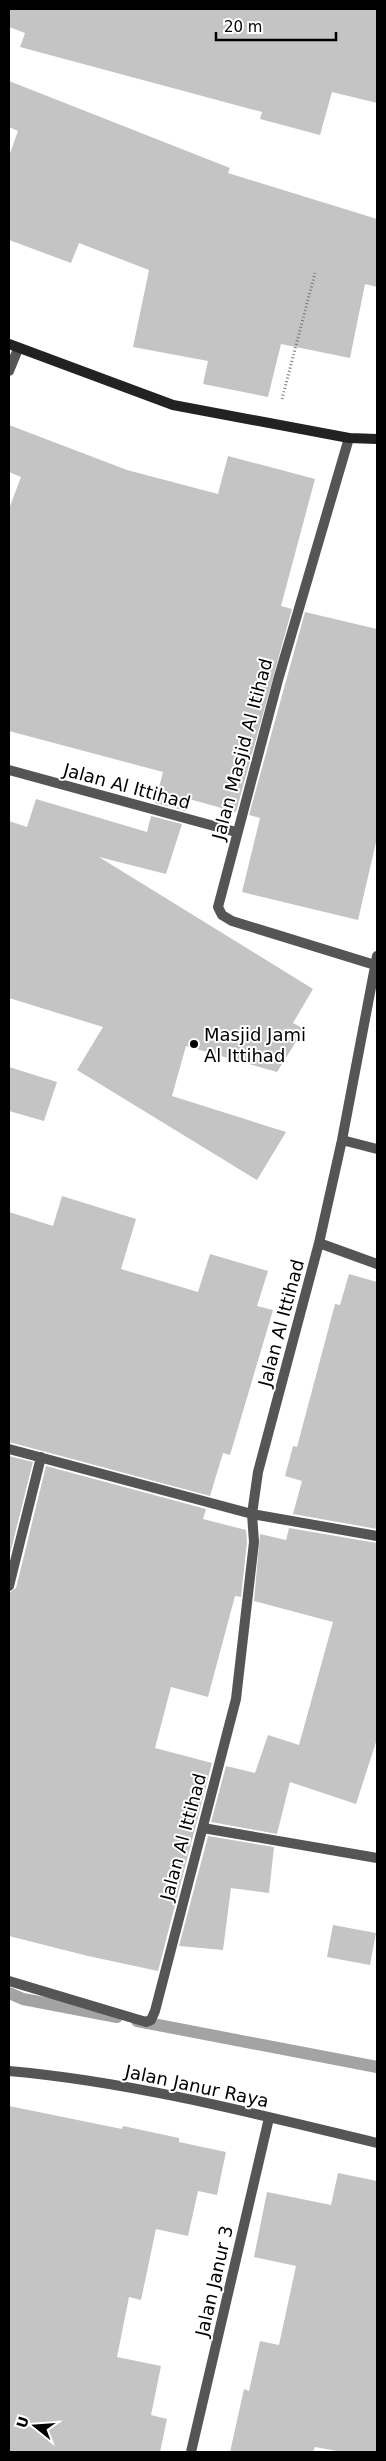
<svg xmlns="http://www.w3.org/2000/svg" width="386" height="2461" font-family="'DejaVu Sans',sans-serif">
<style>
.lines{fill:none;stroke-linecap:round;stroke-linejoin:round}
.stream{stroke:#a3a3a3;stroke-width:12}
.building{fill:#c4c4c4}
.path{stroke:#777;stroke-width:3;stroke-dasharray:1 2.5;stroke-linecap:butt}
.street{stroke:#555;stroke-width:10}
.secondary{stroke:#222;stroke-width:10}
.poi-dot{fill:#000;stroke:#fff;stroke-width:2}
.labels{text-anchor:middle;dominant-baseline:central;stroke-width:4;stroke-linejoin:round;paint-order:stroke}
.street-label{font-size:18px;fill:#000;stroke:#fff}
.poi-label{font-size:18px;fill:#000;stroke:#fff;text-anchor:start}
</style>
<rect width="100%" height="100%" fill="#fff"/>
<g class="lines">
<!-- stream -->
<path class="stream" d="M9,1993l14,6 94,18
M137,2021l240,46"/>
</g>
<!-- building -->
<path class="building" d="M9,9h368v94l-45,-11 -12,43 -60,-16 2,-7 -242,-65 5,-14 -16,-6z
M9,81l221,87 -2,5 149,46v68l-12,-3 -15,74 -69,-14 -13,53 -65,-13 5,-23 -75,-14 16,-77 -70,-27 -8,20 -62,-23v-84l9,-25 -9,-4z
M9,425l118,45 91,24 10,-38 87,23 -34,127 11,3 -56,203 -47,-13 -3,12 -31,-8 8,-31 -154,-41v-222l12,-32 -12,-5z
M305,612l72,17v209l-19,82 -116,-28 18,-74 -11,-3z
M36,799l111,33 4,-16 31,8 -16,50 -67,-17 214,132 -20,34 11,6 -27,43 -91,-26 -14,50 114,36 -29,48 -180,-110 26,-43 -94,-29v-177l18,6z
M9,1067l48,15 -13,39 -35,-10z
M62,1196l74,23 -15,50 77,23 12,-38 58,17 -11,35 16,4 -43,145 -7,-2 -13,43 -201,-54v-230l44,14z
M349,1274l28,8v247l-84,-15 9,-33 -17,-5 8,-30 4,1 38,-143 5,1z
M9,1456l24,6 -24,96z
M46,1466l160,43 -3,10 43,11 1,12 -6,55 -6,-1 -27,101 -37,-10 -16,61 57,15 -54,208 -70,-15 -79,-20v-343l7,-5z
M289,1528l88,15v196l-21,65 -66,-22 -13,52 -66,-12 15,-56 29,7 13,-38 31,10 34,-123 -79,-21 6,-67 26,6z
M208,1836l66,11 -5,46 -38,-5 -8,62 -44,-4z
M333,1925l43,8 -6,32 -43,-8z
M9,2106l113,23 1,-3 56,12v4l47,10 -9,43 -19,-4 -10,45 -32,-7 -15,71 -12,-3 -12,60 44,9 -10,49 16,4 -7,33h-151z
M338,2173l39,8v271h-35l-27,-5 -2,5h-83l14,-63 5,2 11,-50 19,4 17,-79 -42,-9 13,-65 64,13z"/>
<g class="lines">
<!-- path -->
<path class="path" d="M282,399l33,-126"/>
<!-- street -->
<path class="street" d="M9,371l9,-22
M349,438l-71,242 -60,227 4,8 10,6 143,44
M9,770l227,62
M342,1140l35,9
M319,1243l58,21
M9,1449l243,65 125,22
M9,1586l32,-129
M203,1828l174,30
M9,1981l137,41 5,-2 4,-9 81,-312 18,-157 -2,-28 6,-42 61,-229 23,-103 35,-184
M9,2071c124,11 247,43 368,72
M191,2452l78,-334"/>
<!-- secondary -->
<path class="secondary" d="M9,344l164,61 176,33 28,1"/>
</g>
<!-- markers -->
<circle class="poi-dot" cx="194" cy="1044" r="5"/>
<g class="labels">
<!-- street labels -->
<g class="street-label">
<text transform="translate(242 749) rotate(-75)">Jalan Masjid Al Itihad</text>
<text transform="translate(127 786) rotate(15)">Jalan Al Ittihad</text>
<text transform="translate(281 1323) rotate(-75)">Jalan Al Ittihad</text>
<text transform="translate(183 1837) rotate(-75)">Jalan Al Ittihad</text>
<text transform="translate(197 2086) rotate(12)">Jalan Janur Raya</text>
<text transform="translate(214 2281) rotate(-77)">Jalan Janur 3</text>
</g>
<!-- poi labels -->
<g class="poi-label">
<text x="204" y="1034">Masjid Jami<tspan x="204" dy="21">Al Ittihad</tspan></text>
</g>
</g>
<!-- border -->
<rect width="386" height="2461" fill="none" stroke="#000000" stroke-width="20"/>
<!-- north arrow -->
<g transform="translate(35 2426) rotate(287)" stroke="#ffffff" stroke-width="4" paint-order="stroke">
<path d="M0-4L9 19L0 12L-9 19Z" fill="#000000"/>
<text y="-8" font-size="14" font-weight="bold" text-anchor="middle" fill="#000000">U</text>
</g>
<!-- scale -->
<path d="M216 32v8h120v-8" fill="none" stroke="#000000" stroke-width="2.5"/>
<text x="224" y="32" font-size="15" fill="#000000" stroke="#ffffff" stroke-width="4" paint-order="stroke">20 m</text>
</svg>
